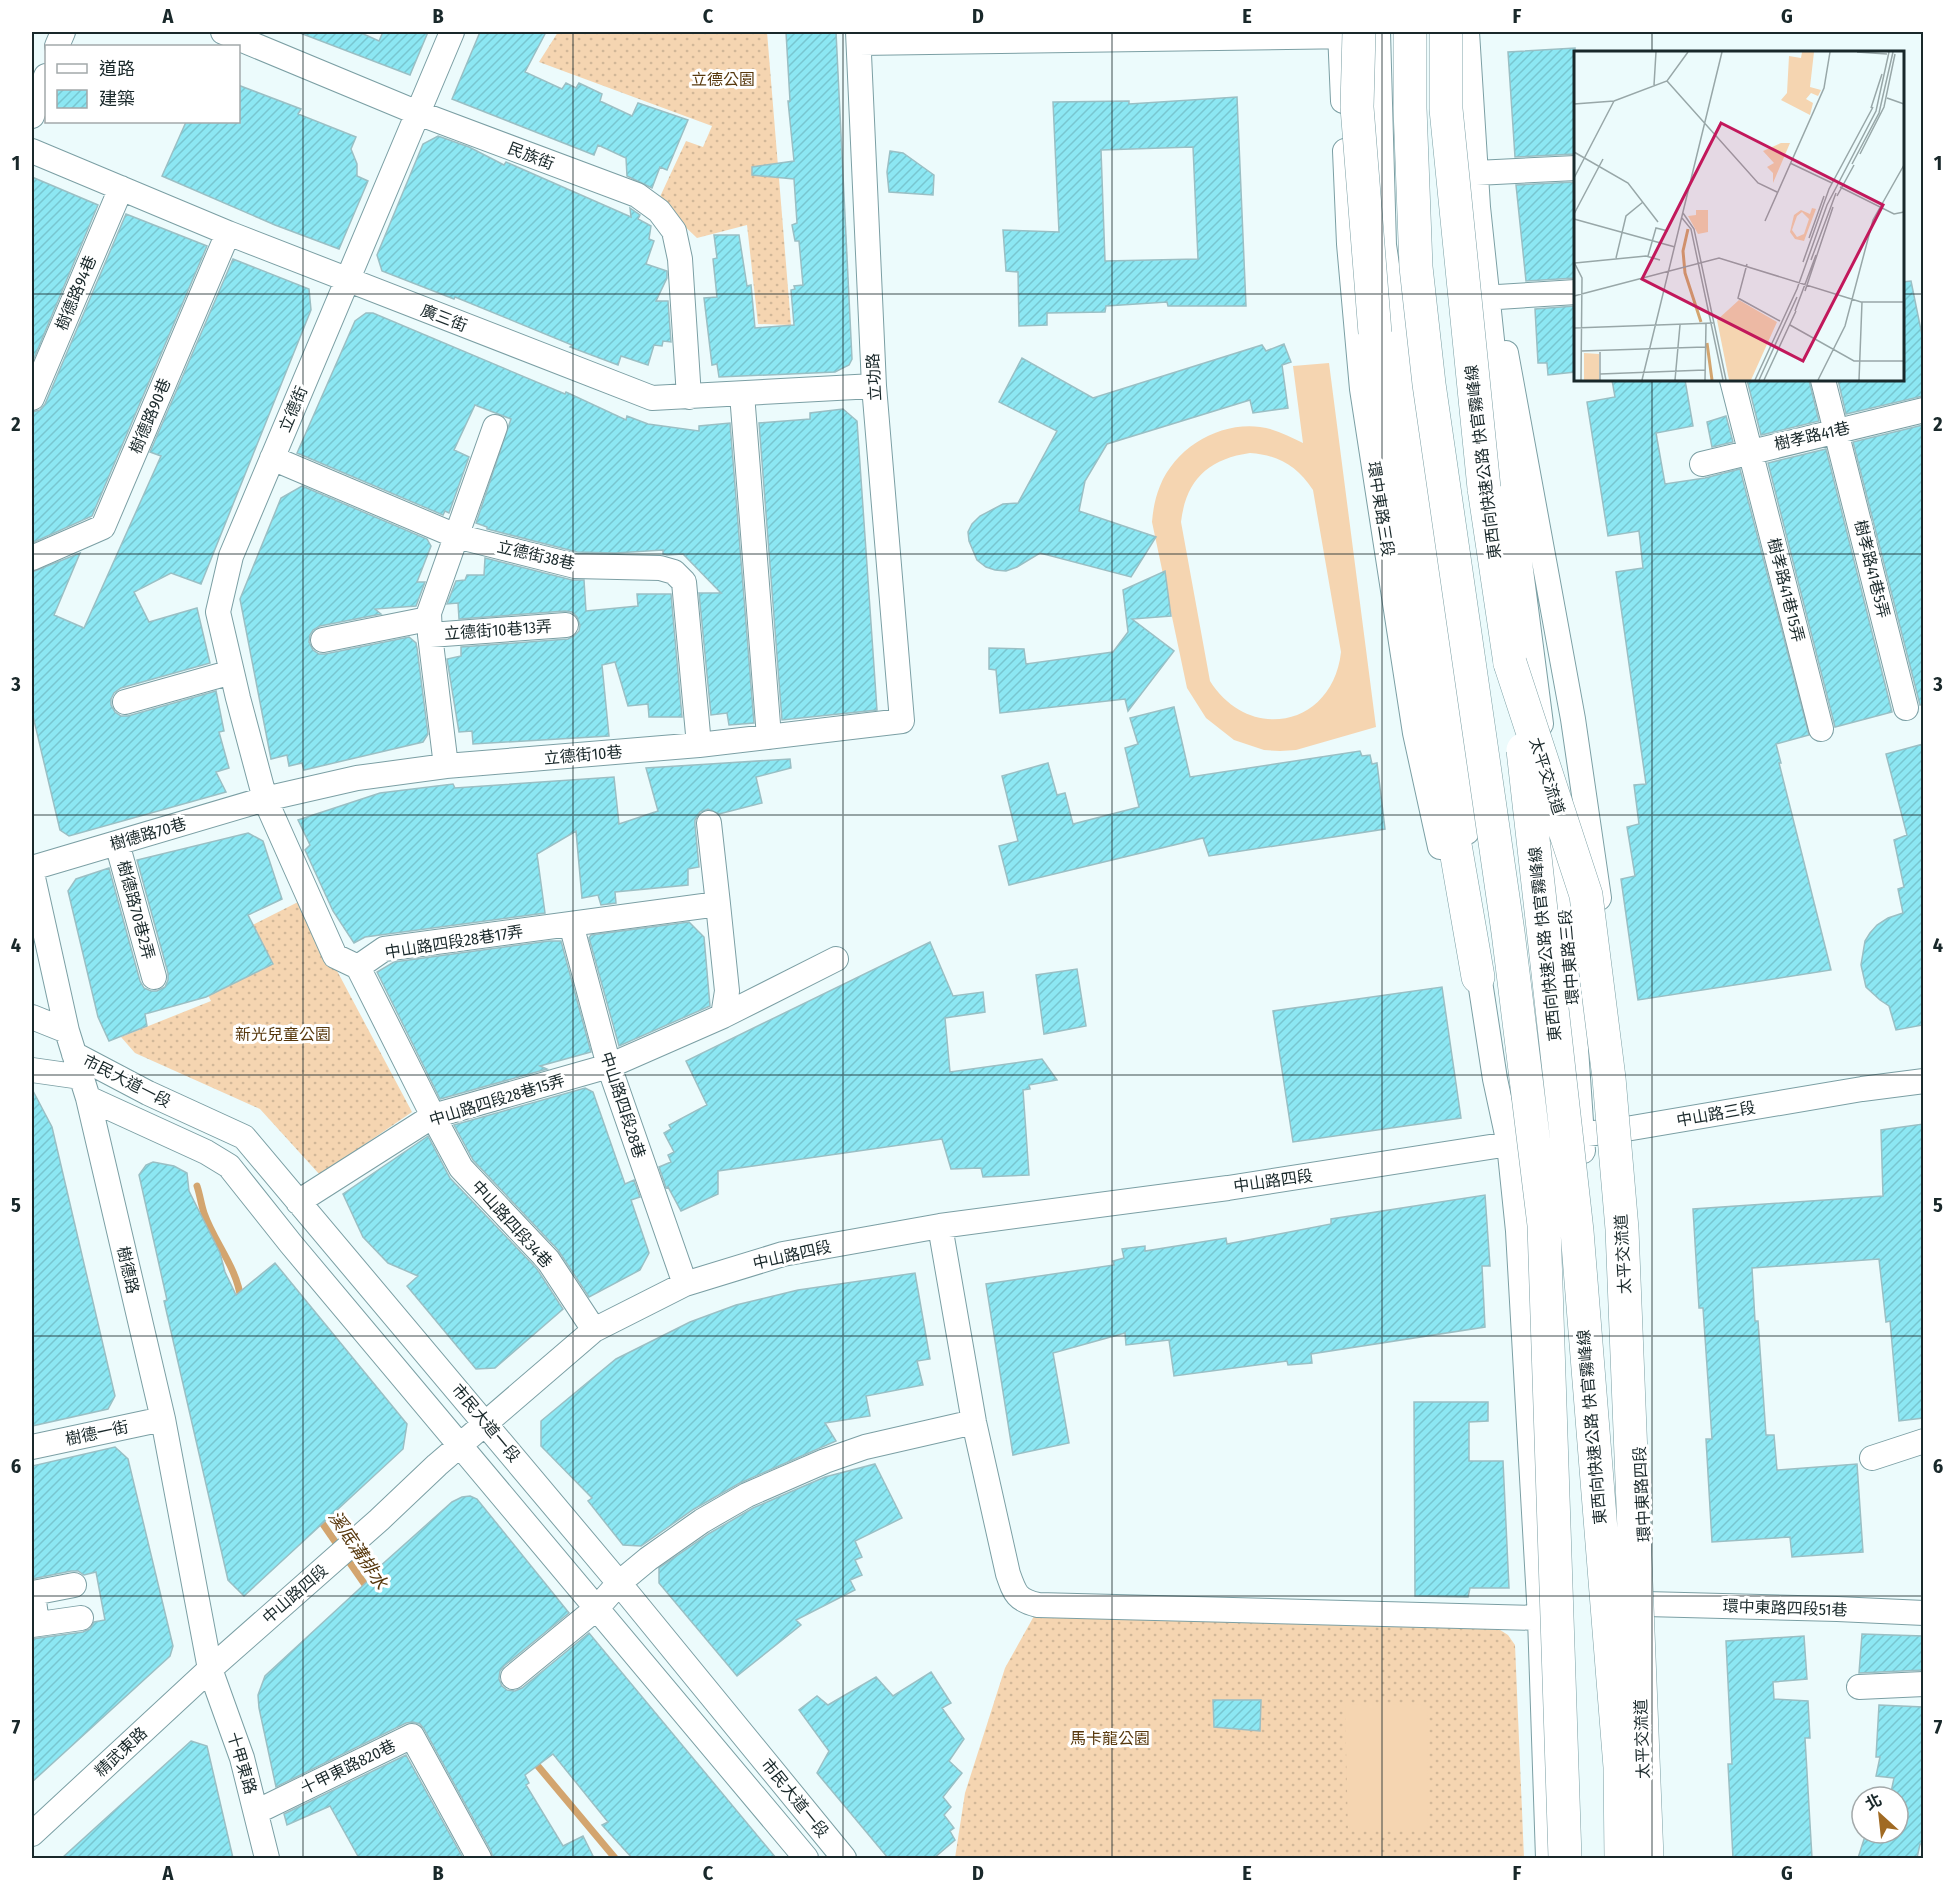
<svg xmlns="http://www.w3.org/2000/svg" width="1955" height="1890" font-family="'Fira Sans Condensed','Noto Sans TC',sans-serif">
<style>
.grass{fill:url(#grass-dots)}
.garden{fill:#f5d5b1;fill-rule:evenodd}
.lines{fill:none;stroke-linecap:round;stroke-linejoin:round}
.stream{stroke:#d3a56f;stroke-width:7}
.building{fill:url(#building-hatch);stroke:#9abfc4;stroke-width:1.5;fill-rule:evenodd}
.minor-casing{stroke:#7b9fa4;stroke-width:26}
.highway-casing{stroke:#7b9fa4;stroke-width:34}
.minor{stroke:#fff;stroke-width:24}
.highway{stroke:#fff;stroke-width:33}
.highway-bridge-casing{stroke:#7b9fa4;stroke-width:34;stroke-linecap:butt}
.highway-bridge{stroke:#fff;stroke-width:33}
.grid{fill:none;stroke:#19282a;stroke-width:1.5;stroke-opacity:0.55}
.labels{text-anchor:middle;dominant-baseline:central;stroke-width:6;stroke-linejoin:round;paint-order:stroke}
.park-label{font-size:16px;fill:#57380d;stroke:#fff}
.street-label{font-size:16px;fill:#19282a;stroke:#fff}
.water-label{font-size:18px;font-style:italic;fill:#57380d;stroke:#fff}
.inset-river{fill:none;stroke:#d3a56f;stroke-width:3}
.inset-road{fill:none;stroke:#98a7a8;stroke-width:1.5}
.view{fill:#c2185b;fill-opacity:0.15;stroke:#c2185b;stroke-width:3}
.inset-edge{fill:none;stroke:#19282a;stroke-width:3}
.neatline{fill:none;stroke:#19282a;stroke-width:2}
.grid-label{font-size:20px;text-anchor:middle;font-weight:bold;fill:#19282a}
</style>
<defs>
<pattern id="grass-dots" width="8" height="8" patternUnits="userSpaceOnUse" patternTransform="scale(1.5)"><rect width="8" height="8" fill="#f5d5b1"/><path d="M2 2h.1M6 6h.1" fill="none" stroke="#d1b798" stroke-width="1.8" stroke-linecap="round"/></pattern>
<pattern id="building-hatch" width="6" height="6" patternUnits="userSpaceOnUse" patternTransform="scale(1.5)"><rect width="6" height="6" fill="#8ce7f3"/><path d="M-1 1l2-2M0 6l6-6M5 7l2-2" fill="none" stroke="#78c6d0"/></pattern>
</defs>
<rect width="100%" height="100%" fill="#ecfbfc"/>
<!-- grass -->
<path class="grass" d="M558,32h209l24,293 -33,-1 -11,-99 -50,13 -39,-37 28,-60 17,6 9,-21 -173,-64z
M300,901l112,211 -92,63 -60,-66 -125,-56 -14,-16 90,-36 -22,-44z
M1034,1616l463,12 11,7 7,10 9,213h-569l10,-65 40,-125z"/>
<!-- garden -->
<path class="garden" d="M1329,363l47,364 -80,23 -16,1 -16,-1 -30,-10 -28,-22 -19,-30 -35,-166c1,-12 3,-24 8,-36 16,-39 59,-64 100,-59 16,2 30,10 43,16l-10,-77zM1250,453c29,2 47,13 63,37l28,162c-8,74 -91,92 -131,29l-29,-159c5,-42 27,-63 69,-69z
M1428,1704l-1,127h-79l-3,-126z"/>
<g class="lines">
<!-- stream -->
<path class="stream" d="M197,1186c3,9 4,18 7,27 11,31 33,54 37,87
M318,1517l50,72
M532,1759l83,99"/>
</g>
<!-- building -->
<path class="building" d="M300,32h59l20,9 4,-9h45l-18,43 -110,-42z
M480,32h66l-21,40 37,17 4,-6 10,5 3,-5 23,11 -2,7 32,15 6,-13 50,17 -21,50 -7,-3 -8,21 -25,-12 -1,-18 -28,-13 -4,10 -142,-56z
M786,32h50l16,327 -3,6 -14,7 -116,5 -2,-13 -5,1 -8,-67 13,-1 -4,-38 4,-1 -3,-23h25l8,51 4,-1 4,43 39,-3 -3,-35 4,-1 -1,-3 9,-1 -4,-44h-4l-3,-16 5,-2 -3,-44 -42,-4v-8l42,-6 -6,-60h2z
M1575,48v106l-60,3 -7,-105z
M238,85l63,24 -3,5 58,23 -5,12 6,15v12l11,5 -29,68 -64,-24 -113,-49 24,-54h52z
M1237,97l9,209h-78l-1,-4 -61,4 -1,6 -58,1v12l-28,1 -1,-54 -12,-1 -3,-41 56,2 -6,-130 76,-1v3zM1193,147l5,112 -93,2 -4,-111z
M438,136l31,11 35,18 2,-3 125,55 -1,-9 10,7 -2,4 13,7 -2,13 5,2 -8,23 21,7v7l-11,23h12l3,41 -8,-1 -1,5 -8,-1 -6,20 -27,-9 -3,9 -48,-18 2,-2 -117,-48 -1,2 -72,-28 -5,-16 46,-111z
M890,151l13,2 31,22 -1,20 -44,-3 -2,-20z
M32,177l66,28 -66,158z
M1575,182v96l-49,3 -10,-96z
M126,214l81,32 -115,270 -60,27v-131l8,-2 5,-6z
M233,259l76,30 2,21 -110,274 -30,-11 -37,19 15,30 48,-14 13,55 -89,25 -7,5 -3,6v6l4,7 6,4h7l88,-25 8,40 -5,1 10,36 -13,4 10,20 -157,44 -9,-6 -28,-118v-140l48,-19 -26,62 30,13 77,-172 -11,-4z
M1911,281l12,59v56l-77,18 -8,-34h64v-98z
M1575,306v66l-27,3 -1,-12h-9l-3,-54z
M366,313h7l192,81 1,-2 60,28 1,-4 21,8 51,7v-5l31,-3 24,300 -25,2 -2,-12 -16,2 -12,-122h22l-38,-39 -16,1 -4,-1v-4l-48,3 -38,-1 -90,-23v-2l-11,-4 35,-104 -36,-14 -21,45 15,7 -20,56 -4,-2 -2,4 -146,-62 58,-132z
M1284,344l7,18 -9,3 6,43 -35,5 -3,-13 -143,44 -22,37 -6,30 77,26 -25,40 -91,-24 -23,14 -11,4 -11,-1 -9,-3 -9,-7 -8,-19 -1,-9 4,-8 8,-8 23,-12 15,-1 39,-72 -58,-29 23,-44 71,40 169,-53 4,6z
M1612,380h73l8,46 -37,7 9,51 40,-6 35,-9 69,266 -33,9 5,19h-2l52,207 -193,30 -17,-121 14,-3 -8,-49 12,-3 -5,-39 12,-1 -30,-212 27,-4 -4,-37 -31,5 -21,-134 28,-5z
M1747,380h62l10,41 -58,14z
M843,409l14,12 20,289 -95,10 -23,-297 51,-4v-6z
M1726,416l7,26 -21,5 -5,-25z
M1923,425v279l-3,1 -67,-263z
M1826,449l66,263 -57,15 -67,-264z
M302,486l125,53 4,7 -14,36h8l-9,24 -41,3 6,5 -61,12 -7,4 -3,5 -1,7 4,8 6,4h6l84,-17 7,6 1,5 11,86 -5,8 -119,28 -2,-7 -13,3 -2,-11 -16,4 -31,-160 41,-101z
M485,558l87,22h12l2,31 52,-5 -1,-12h34l11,123h-33l-1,-13 -20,2 -13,-44 -13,3 7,71 -136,8 -1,-13 -13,1 -12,-73 14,-3v-9l107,-8 6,-3 5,-5 1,-6 -3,-8 -5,-5 -7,-1 -106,8 -1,-16 -11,1 9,-23 9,-1 2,-5h17z
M1165,571l6,45 -39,3 42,32 -46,60 -3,-12 -125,14 -4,-43 -7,-1v-21l35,1 2,15 87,-12 15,-20 -5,-42z
M1174,707l16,70 170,-26 2,5 8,-1 2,9 5,-1 8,66 -176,27 -6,-18 -194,47 -10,-39 19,-5 -16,-65 46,-13 9,32 8,-2 8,31 66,-17 -14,-59 13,-4 -8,-26z
M1923,744v281l-27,5 -7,-24 -9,-6 -14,-13 -5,-22 4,-24 5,-8 7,-8 11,-7 15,-5 -5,-24 6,-2 -10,-47 13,-5 -21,-81z
M790,759l1,9 -35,9 6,26 -43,11 -11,-5 -8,3 -5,8v5l4,42 -11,2v16l-73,7 1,11 -15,2 -3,-10 -16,3 -6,-67 -39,23 8,59 -180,24 -11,6 -21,-32 -28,-61 5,-5 -12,-25 82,-27 73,-9 2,4 159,-11 5,47 39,-13 -12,-43z
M248,833l15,8 19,58 -34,16 25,49 -67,33 -61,17 2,12 -38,15 -11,-24 -30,-126 8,-12 33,-11 31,113 4,7 7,3h6l8,-4 3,-7v-7l-31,-113z
M689,922l15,15 6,69 -91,40 -30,-108 2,-3z
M549,941h12l30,111 -51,14 7,3 -107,30 -63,-127 17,-10z
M930,942l23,54 30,-4 2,20 -40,6 5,54 92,-13 15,21 -28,5 1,4 -7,1 6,85 -46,2 -2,-9 -30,1 -9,-30 -224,32v23l-37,17 -13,-24 -2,1 -7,-21 12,-5 -3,-7 6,-3 -10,-19 7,-4 -2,-4 38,-20 -21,-44z
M1077,969l9,57 -42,8 -8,-59z
M1442,987l19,131 -168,24 -20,-131z
M585,1088l8,4 32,92 9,-4 6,17 -9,3 18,53 -9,17 -51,27 -31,-47 -85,-90 -19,-35z
M32,1089l20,38 63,269 -7,13 -76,17z
M1923,1124v294l-24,3 -9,-100 -4,1 -7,-63 -127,9 3,53h3l8,114h8l3,35 80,-6 6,88 -71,5 -2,-20 -78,5 -6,-103h6l-9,-131h-4l-6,-99 190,-13 -2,-66z
M428,1136l22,42 87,91 26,40 -68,59 -19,1 -69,-83 11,-10 -30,-13 -25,-26 -20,-43z
M153,1162l21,4 13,7 2,18 31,62 5,19 11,23 39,-32 132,161 -4,25 -159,147 -16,-16 -64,-279 3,-1 -28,-125 7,-10z
M1485,1195l5,71h-8l3,61 -174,27 1,9 -24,2 -1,-4 -113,15 -5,-36 -43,5 -1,-12 -72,20 16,90 -56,12 -27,-171 128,-19 -1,-4 11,-3 -2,-9 23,-3v5l81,-13 1,6 104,-20v-5z
M915,1273l15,86 -13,2 6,24 -57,11 4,20 -45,7 11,18 -96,42 -46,26 -53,37 -18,-1 -35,-44 4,-3 -51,-52v-25l75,-62 74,-37 46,-17 62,-15z
M1414,1402h74v19l-19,1v39h34l6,127h-39l-2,9 -53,-1z
M115,1447l13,12 45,187 -3,10 -138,126v-143l51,-7 7,-3 4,-7 11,-2 -9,-48 -12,3 -6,-4h-7l-39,8v-113z
M875,1464l27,54 -47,23 7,16 -7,3 7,15 -12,5 5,10 -59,30 5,5 -64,51 -78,-93v-15l51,-35 43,-25 72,-31z
M470,1496l7,3 92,114 -65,53 -4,5 -1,8 3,7 5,4 8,1 7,-3 67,-55 187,225h-144l-30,-33 6,-3 -55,-68 -28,21 4,8 -3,2 37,61 20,-10 11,22h-101l-2,-7 -67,-122 -4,-5 -7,-2 -7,1 -130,64 -17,-79 -1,-13 7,-19 105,-97 -2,-2 84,-75 10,-5z
M1862,1634l61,2v34l-64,3z
M1804,1636l3,43 -34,3 1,17 34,2 2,37h-5l7,120h-79l-5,-94h4l-6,-123z
M931,1672l20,31 -9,5 22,31 -15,22 13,12 -19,24 8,10 -7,8 10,13 -4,3 5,9 -21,18h-46l-71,-85 12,-22 -30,-41 18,-14 11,9 48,-28 17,19z
M1213,1700h48l-1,31 -46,-4z
M1879,1705l44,2v137h-3l-3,14h-59l8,-25h32v-36h-8l4,-19 -18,-2 4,-19h-4z
M191,1741l16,5 26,112h-171z
M406,1755l57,103h-104l-29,-52 -43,19 -3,-11z"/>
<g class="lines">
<defs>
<path id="minor" d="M223,32l195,81 219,82 22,16 15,20 6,28 9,138
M452,32l-221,524 -13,56 20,86 27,101 70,157 23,11 26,-18 334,-45 -9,-81
M1340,32l3,69
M1378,32l6,213 73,485 10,102
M1467,32l11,175 18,171 45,346
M859,43l496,-7
M57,46l6,-14
M32,116l14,-40
M32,151l196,82 424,165 222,-12
M1345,151l4,93 13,145 53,344 25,114
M1476,173l100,-5
M1498,297l78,-5
M1506,353l67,366 26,179
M1732,380l89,349
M1823,380l83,328
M742,394l27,343
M32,398l89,-210
M272,458l184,78 119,30 85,2 14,4 10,10 15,163
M1702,464l222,-54
M32,558l71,-31 125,-294
M430,635l136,-10
M323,640l105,-21
M125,702l107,-30
M446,766l-16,-131 -1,-22 66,-186
M1556,836l12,95 15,220
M117,843l37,134
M32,868l233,-69 92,-21 89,-12 253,-21 203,-24 -28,-335 -16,-354
M32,873l35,158 21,67 75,321 47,250 32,89 25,100
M571,924l38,142 76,218
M1477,962l18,117 14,65 9,87 22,387 8,240
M358,967l75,149 28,52 87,92 46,70
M723,1016l113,-57
M32,1017l35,14
M74,1054l74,39 96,44 375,446 225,275
M32,1070l49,7
M88,1098l118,54 23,14 62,78 515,614
M298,1202l135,-86 176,-50 114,-50 4,-25 -9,-87
M940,1226l34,196 34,152c7,20 9,26 30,31l502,13
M32,1447l131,-28
M1872,1458l52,-17
M1646,1604l191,5 87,4
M37,1624l-4,-31 41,-8
M32,1625l49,-7
M513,1677l84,-69 22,-25 29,-24 54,-38 45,-26 78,-34 40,-14 109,-25
M1859,1687l65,-3
M256,1812l156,-76 67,122
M32,1834l178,-165 169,-149 58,-55 157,-135 91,-46 98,-30 157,-28 288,-38 281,-44 117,-15 236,-40 62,-8"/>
<path id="highway" d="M1375,333l71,460 32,184
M1484,488l26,175"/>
</defs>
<!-- minor casing -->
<use href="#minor" class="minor-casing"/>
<!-- highway casing -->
<use href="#highway" class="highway-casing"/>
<!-- minor -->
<use href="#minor" class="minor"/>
<!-- highway -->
<use href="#highway" class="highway"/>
<defs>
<path id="highway-bridge" d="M1359,32l-2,75 18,226
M1410,32v76l6,159 13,117 79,548 36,293 21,633
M1446,32v77l38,379
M1510,663l76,232 23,183 13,151 25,629
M1523,750l54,481 43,536 1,91"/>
</defs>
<!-- highway-bridge casing -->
<use href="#highway-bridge" class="highway-bridge-casing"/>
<!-- highway-bridge -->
<use href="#highway-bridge" class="highway-bridge"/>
</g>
<!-- grid -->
<path class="grid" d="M303,32v1826M573,32v1826M843,32v1826M1112,32v1826M1382,32v1826M1652,32v20M32,294h1544M1902,294h22M1652,380v1478M32,554h1892M32,815h1892M32,1075h1892M32,1336h1892M32,1596h1892"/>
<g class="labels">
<!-- park labels -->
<g class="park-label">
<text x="723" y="79">立德公園</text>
<text x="283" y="1034">新光兒童公園</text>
<text x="1110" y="1738">馬卡龍公園</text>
</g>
<!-- street labels -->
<g class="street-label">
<text transform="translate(531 156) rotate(21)">民族街</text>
<text transform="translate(76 293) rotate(-67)">樹德路94巷</text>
<text transform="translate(444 318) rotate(21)">廣三街</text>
<text transform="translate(874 377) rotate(-93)">立功路</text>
<text transform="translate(293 409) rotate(-67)">立德街</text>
<text transform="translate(150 416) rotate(-67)">樹德路90巷</text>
<text transform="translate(1812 436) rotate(-13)">樹孝路41巷</text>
<text transform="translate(1483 462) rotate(-97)">東西向快速公路 快官霧峰線</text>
<text transform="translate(1381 509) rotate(81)">環中東路三段</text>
<text transform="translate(536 555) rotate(13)">立德街38巷</text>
<text transform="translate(1872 569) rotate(76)">樹孝路41巷5弄</text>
<text transform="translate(1786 590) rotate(76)">樹孝路41巷15弄</text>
<text transform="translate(498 630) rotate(-4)">立德街10巷13弄</text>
<text transform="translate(583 755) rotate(-5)">立德街10巷</text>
<text transform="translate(1547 776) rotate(72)">太平交流道</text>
<text transform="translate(148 834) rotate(-16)">樹德路70巷</text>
<text transform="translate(136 910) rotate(75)">樹德路70巷2弄</text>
<text transform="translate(454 942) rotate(-9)">中山路四段28巷17弄</text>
<text transform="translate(1545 944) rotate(-96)">東西向快速公路 快官霧峰線</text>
<text transform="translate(1569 957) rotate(-95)">環中東路三段</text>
<text transform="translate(127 1081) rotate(27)">市民大道一段</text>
<text transform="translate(497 1100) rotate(-17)">中山路四段28巷15弄</text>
<text transform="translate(623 1105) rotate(72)">中山路四段28巷</text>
<text transform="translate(1716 1114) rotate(-10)">中山路三段</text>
<text transform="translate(1273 1181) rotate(-8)">中山路四段</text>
<text transform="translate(512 1224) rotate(48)">中山路四段34巷</text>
<text transform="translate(1623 1254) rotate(-93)">太平交流道</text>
<text transform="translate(792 1255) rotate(-13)">中山路四段</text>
<text transform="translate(128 1270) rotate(77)">樹德路</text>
<text transform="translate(486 1423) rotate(50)">市民大道一段</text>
<text transform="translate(1592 1427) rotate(-95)">東西向快速公路 快官霧峰線</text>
<text transform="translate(97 1433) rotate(-12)">樹德一街</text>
<text transform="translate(1642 1494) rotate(-93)">環中東路四段</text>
<text transform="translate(295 1594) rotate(-41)">中山路四段</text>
<text transform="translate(1785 1608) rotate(2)">環中東路四段51巷</text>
<text transform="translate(1642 1739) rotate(-92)">太平交流道</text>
<text transform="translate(121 1752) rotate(-43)">精武東路</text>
<text transform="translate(242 1763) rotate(73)">十甲東路</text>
<text transform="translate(348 1767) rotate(-26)">十甲東路820巷</text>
<text transform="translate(795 1798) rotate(51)">市民大道一段</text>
</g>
<!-- water labels -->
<g class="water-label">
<text transform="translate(358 1550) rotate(56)">溪底溝排水</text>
</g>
</g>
<!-- overview -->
<g transform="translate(1574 51)">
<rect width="330" height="330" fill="#ecfbfc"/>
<path d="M207,92h9l-17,40v-10l-6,-6 7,-4 -11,-12zM122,159h12v22l-10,2 -10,-18 8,-1zM165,249l38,22 -26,58h-22l-12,-60zM10,302l15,1v26h-15z" fill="#f5d5b1"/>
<path d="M228,1h12l-4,35 11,3 -3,6 -7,-3 -5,6 7,4 -3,12 -29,-15 6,-7 2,-37 12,2zM238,157l4,1 -12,32 -9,-2 -5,-7 4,-17 7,-5 9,4zM228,161l7,7 -5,15 -7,3 -5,-7 5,-14z" fill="#f5d5b1" fill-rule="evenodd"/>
<path class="inset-river" d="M114,178l-5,22 2,22 16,49M133,292l5,37"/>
<path class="inset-road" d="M283,1l30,2M93,30l91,102 19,9M80,34l2,-33M313,47l17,6M0,53l40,-3 53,-20 21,-29M297,57l11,-34M0,101l54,31 30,39M286,103l24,-47 11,-53M216,112l42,20M278,113l27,-51 14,-61M0,127l40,-77M266,136l54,27 10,-2M263,145l17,-31M109,162l11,16 32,151M0,163l29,-55M108,167l9,11 32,151M0,168l101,28M191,170l59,-133 6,-36M235,187l15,-42M74,205l8,-28 12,3M42,207l10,-42 17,-14M237,209l25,-67M0,211l8,16 -1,102M229,211l26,-73 44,-82M1,212l71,-7 14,4M173,213l-9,34 42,23M231,240l28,-84M0,245l145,-38 142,44h43M221,260l21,-56M216,274l64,36h50M0,277l139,-5M7,300l124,-4M26,301v28M26,323l105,-4M68,329l80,-328M101,329l5,-55M131,329l1,-56M181,329l42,-91 30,-84 49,-94 13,-59M185,329l38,-83M190,329l32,-69M244,329l27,-54 28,-106 31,-55M285,329l3,-78"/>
<path class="view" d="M147,72l162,82 -80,156 -161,-82z"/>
<rect width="330" height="330" class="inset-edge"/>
</g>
<!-- border -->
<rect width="1955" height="1890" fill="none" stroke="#ffffff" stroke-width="66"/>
<!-- legend -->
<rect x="45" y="45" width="195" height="78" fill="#ffffff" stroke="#a3a9aa" stroke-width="1.5"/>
<rect x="57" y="64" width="30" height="9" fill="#ffffff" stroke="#a3a9aa" stroke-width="1.5"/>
<text x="99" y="75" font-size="18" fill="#19282a">道路</text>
<rect x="57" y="90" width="30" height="18" fill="url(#building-hatch)" stroke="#a3a9aa" stroke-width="1.5"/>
<text x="99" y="105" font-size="18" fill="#19282a">建築</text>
<!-- north arrow -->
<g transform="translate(1880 1815) rotate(333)"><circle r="28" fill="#ffffff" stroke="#a3a9aa" stroke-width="1.5"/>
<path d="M0-4.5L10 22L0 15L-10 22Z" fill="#a06a23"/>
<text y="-9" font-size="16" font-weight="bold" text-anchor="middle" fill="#19282a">北</text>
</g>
<rect x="33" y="33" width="1889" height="1824" class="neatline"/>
<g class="grid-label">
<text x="168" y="23">A</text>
<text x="438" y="23">B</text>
<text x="708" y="23">C</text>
<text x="978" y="23">D</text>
<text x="1247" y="23">E</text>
<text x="1517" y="23">F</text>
<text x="1787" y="23">G</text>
<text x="16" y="170">1</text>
<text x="1938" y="170">1</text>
<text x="16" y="431">2</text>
<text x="1938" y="431">2</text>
<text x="16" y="691">3</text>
<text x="1938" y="691">3</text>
<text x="16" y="952">4</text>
<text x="1938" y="952">4</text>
<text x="16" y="1212">5</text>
<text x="1938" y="1212">5</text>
<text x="16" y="1473">6</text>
<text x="1938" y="1473">6</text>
<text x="16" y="1734">7</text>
<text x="1938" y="1734">7</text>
<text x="168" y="1880">A</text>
<text x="438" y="1880">B</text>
<text x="708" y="1880">C</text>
<text x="978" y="1880">D</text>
<text x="1247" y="1880">E</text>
<text x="1517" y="1880">F</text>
<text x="1787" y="1880">G</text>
</g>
</svg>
